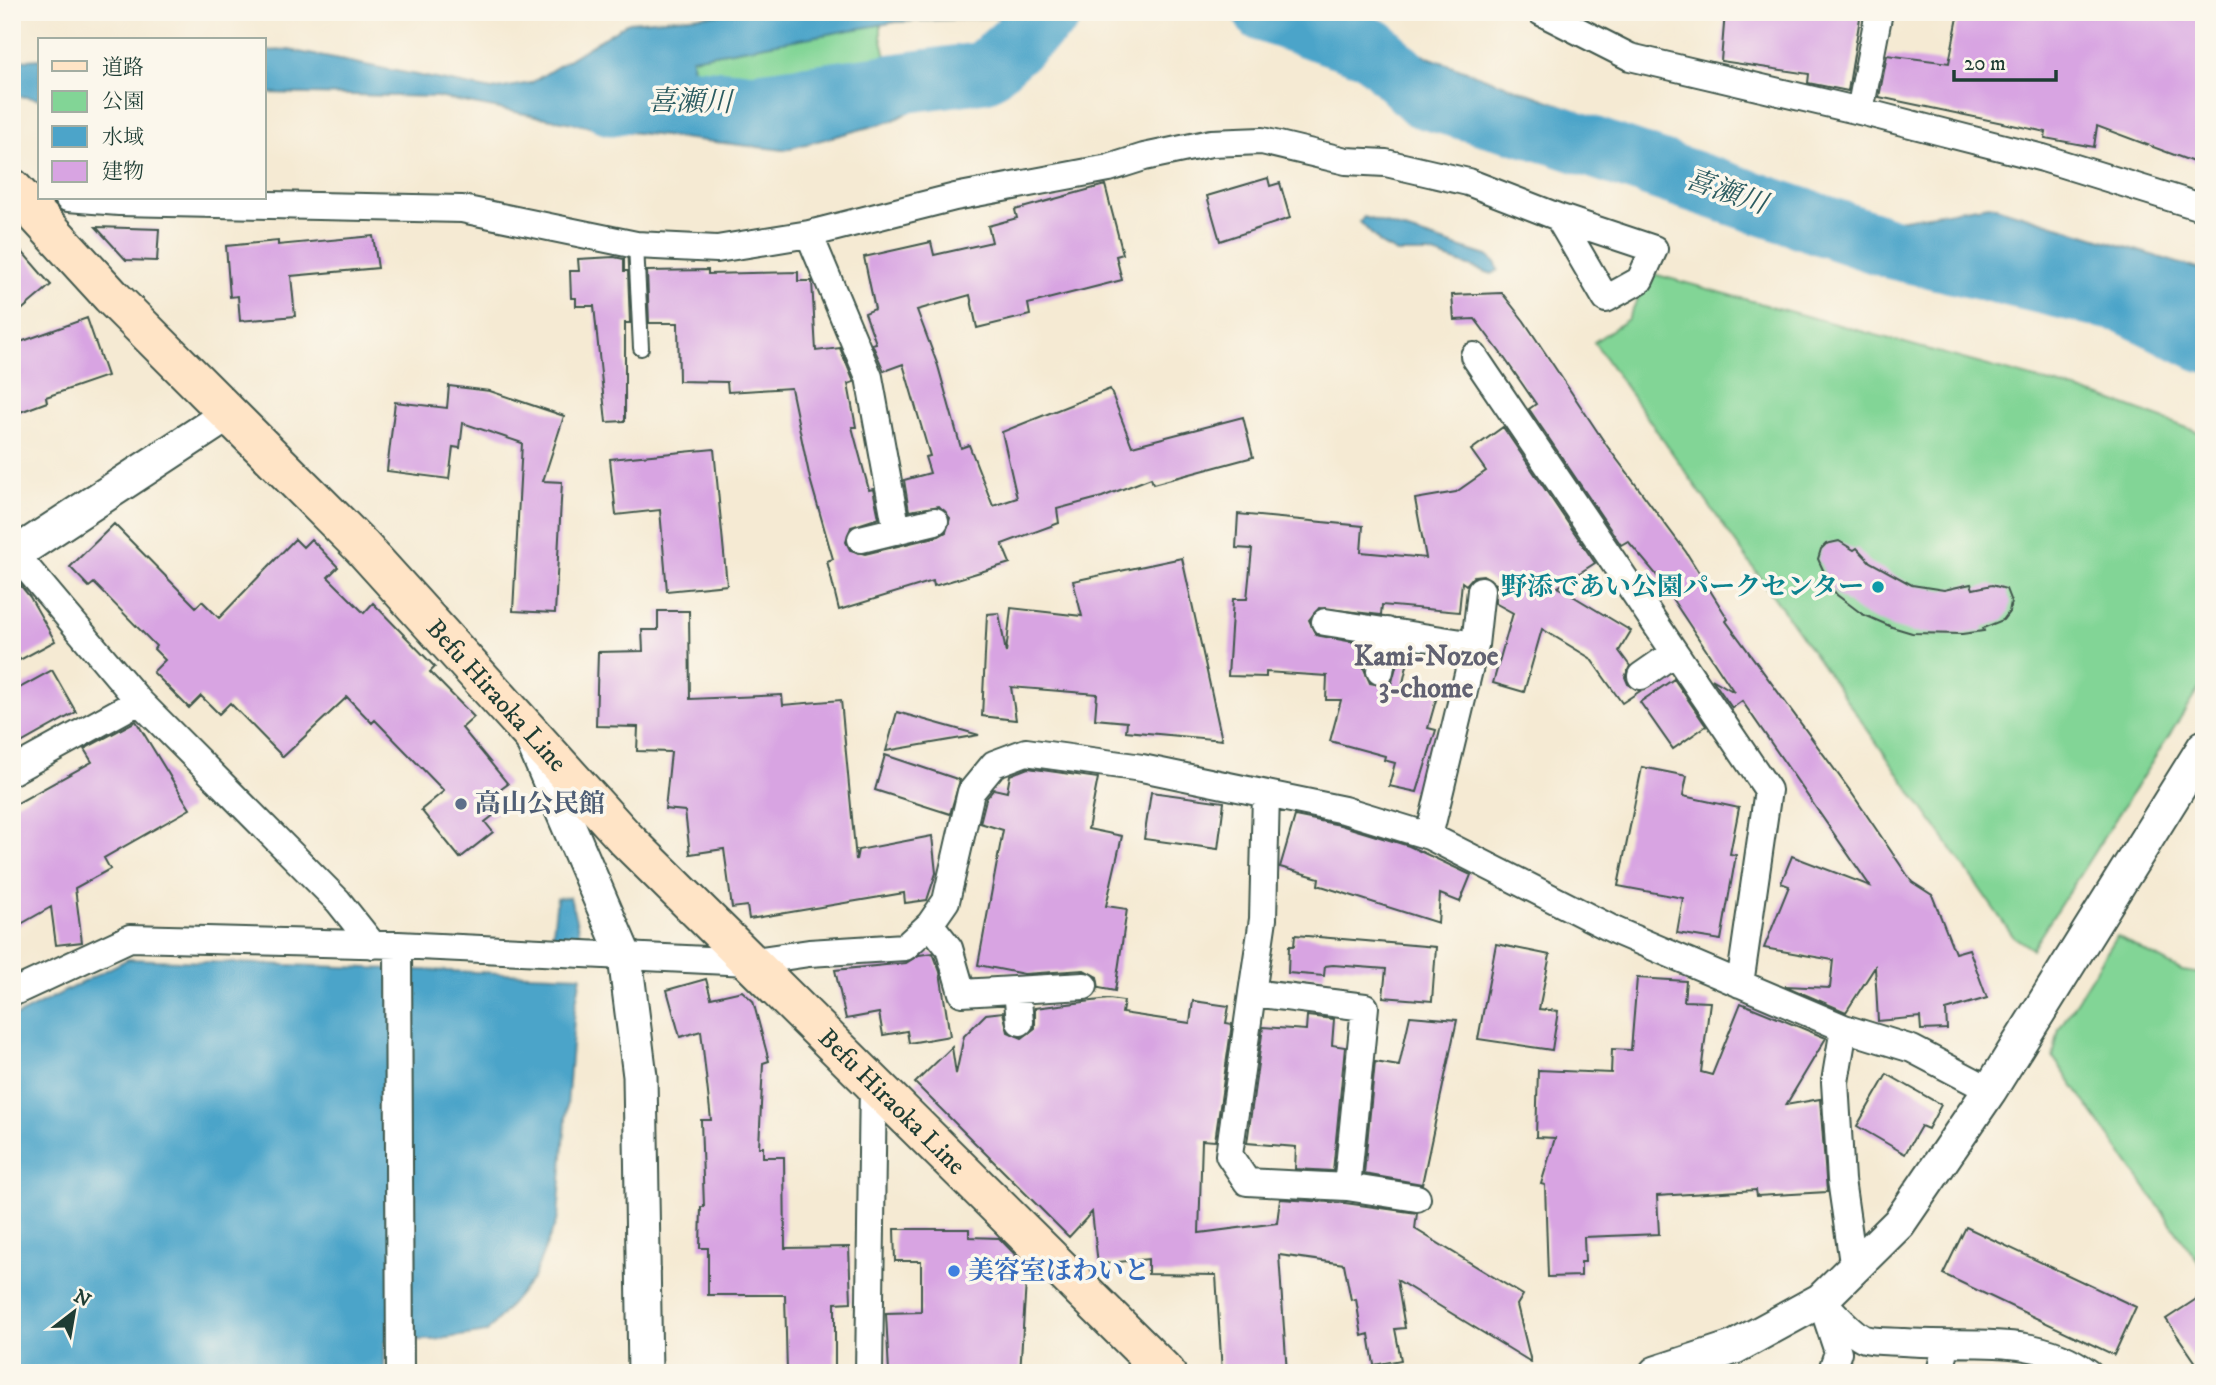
<svg xmlns="http://www.w3.org/2000/svg" width="2216" height="1385" font-family="'IM FELL DW Pica','Noto Serif JP',serif">
<style>
.green{fill:#82d596;stroke:#508965;stroke-width:2}
.water{fill:#4ca4c9;stroke:#36707e;stroke-width:2}
.lines{fill:none;stroke-linecap:round;stroke-linejoin:round}
.river{stroke:#4ca4c9;stroke-width:61}
.building{fill:#d8a4e2}
.service-casing{stroke:#3f574c;stroke-width:18}
.minor-casing{stroke:#3f574c;stroke-width:30}
.tertiary-casing{stroke:#3f574c;stroke-width:37}
.secondary-casing{stroke:#3f574c;stroke-width:42}
.service{stroke:#fff;stroke-width:14}
.minor{stroke:#fff;stroke-width:26}
.tertiary{stroke:#fff;stroke-width:33}
.secondary{stroke:#ffe4c6;stroke-width:38}
.culture-dot{fill:#0f9aa8;stroke:#fbf7ec;stroke-width:2.5}
.service-dot{fill:#5c6f8a;stroke:#fbf7ec;stroke-width:2.5}
.shop-dot{fill:#3f7fe0;stroke:#fbf7ec;stroke-width:2.5}
.labels{text-anchor:middle;dominant-baseline:central;stroke-width:7;stroke-linejoin:round;paint-order:stroke}
.culture-label{font-size:26px;font-weight:bold;fill:#0d838f;stroke:#fbf7ec;text-anchor:end}
.street-label{font-size:26px;fill:#1f3d34;stroke:#fbf7ec}
.service-label{font-size:26px;font-weight:bold;fill:#4e5e75;stroke:#fbf7ec;text-anchor:start}
.shop-label{font-size:26px;font-weight:bold;fill:#366cbe;stroke:#fbf7ec;text-anchor:start}
.water-label{font-size:28px;font-style:italic;fill:#2c5c61;stroke:#fbf7ec}
.neighbourhood-label{font-size:28px;font-weight:bold;fill:#606171;stroke:#fbf7ec}
</style>
<rect width="100%" height="100%" fill="#fbf7ec"/>
<filter id="ink" filterUnits="userSpaceOnUse"><feTurbulence type="fractalNoise" baseFrequency=".0143" numOctaves="2"/><feDisplacementMap in="SourceGraphic" scale="14" xChannelSelector="R" yChannelSelector="G"/><feConvolveMatrix kernelMatrix="1 2 1 2 8 2 1 2 1" color-interpolation-filters="sRGB"/></filter>
<filter id="wash" filterUnits="userSpaceOnUse"><feTurbulence type="fractalNoise" baseFrequency=".00686" numOctaves="4" result="noise"/><feDisplacementMap in="SourceGraphic" scale="28" xChannelSelector="R" yChannelSelector="G"/><feGaussianBlur stdDeviation="1.57" result="paint"/><feColorMatrix in="noise" values="0 0 0 0 0 0 0 0 0 0 0 0 0 0 0 0 0 1.4 0 .05"/><feComposite in="paint" operator="in"/></filter>
<g filter="url(#wash)">
<rect width="100%" height="100%" fill="#f5ead3"/>
<!-- green -->
<path class="green" d="M881,24v12l11,46 -95,34 -103,-15 -2,-43z
M1650,273l455,125 99,36v247l-172,268 -19,-13 -419,-594 34,-23z
M2117,936l65,35 22,3v296l-151,-213 6,-28z"/>
<!-- water -->
<path class="water" d="M751,12h355l-210,10 -204,36 2,43 103,15 95,-34 92,-10 -92,49 -108,29 -181,-21 -166,-32 -173,-4v-42l25,-1 203,40 39,-7 98,-61z
M1240,12h63l410,148 44,26 104,40 128,-21 215,66v71l-79,-39 -232,-54 -337,-114 -133,-37 -125,-63z
M40,59v40l-28,-4v-34z
M1364,217l123,39 9,7 2,7 -6,4 -62,-21h-33l-15,-8 -22,-23z
M570,897l12,46 -30,-3 5,-42z
M128,959l453,17 -6,32 -17,209 -25,61 -46,54 -54,8h-48l-1,33h-372v-355z"/>
<g class="lines">
<!-- river -->
<path class="river" d="M1264,12l109,37 50,49 133,37 337,114 232,54 79,39
M611,105l44,-9 97,7 232,-31 68,-60"/>
</g>
<g id="blocks">
<!-- building -->
<path class="building" d="M1725,12h136l-13,79 -40,-8 1,-9 -88,-13z
M1959,12h230l15,8v146l-107,-40 -3,21 -49,-9 1,-6 -167,-35 8,-42 62,8z
M1268,178l2,8 10,-3 10,35 -70,23 -13,-45z
M1105,185l18,69 -7,2 6,24 -94,24 2,11 -53,13 -7,-33 -53,15 21,56 23,82 8,-3 24,61 24,-8 -15,-66 108,-43 22,57 111,-29 10,40 -100,27 -2,-6 -49,19 -45,12 2,14 -57,21 8,19 -76,23 -1,-5 -94,29 -12,-49 6,-2 -23,-80 -19,-91 -63,4 -1,-10 -48,-1 -1,-58h-29l-2,-52 61,-1v4l90,-2v9h14l4,70 24,-3 14,34 -6,2 8,43h-4l17,63 4,-1 6,29 -28,9 -5,15 4,8 15,4 74,-18 7,-4 4,-14 -11,-12 -30,5 -5,-31 26,-7 -5,-16 5,-1 -27,-92 -19,7 -12,-27 4,-1 -11,-30 10,-4 -11,-52 67,-15 3,13 58,-13 -4,-16 29,-8 -2,-8z
M96,227l63,2 -2,32 -31,-1z
M373,236l5,32 -87,8 4,40 -55,5 -2,-25 -8,1 -4,-51 52,-5v4z
M12,240l39,45 -39,33z
M614,257l10,2v12h4l2,52h-5v98l-19,1 -12,-116h-18v-8h-5l-1,-27h9l-1,-12z
M1502,293l22,28 83,125 79,106 42,67 -2,2 125,171 61,90 20,13 23,58 14,-4 18,49 -41,12 1,19 -26,1 -1,-13 -42,4 -3,-54 -29,45 -61,-26 45,2 3,-28 -69,-12 25,-62 -8,-3 11,-27 78,30 -128,-185 -10,7 -20,-29 22,13 -79,-119 -27,-32 -7,4 -92,-136 7,-5 -31,-45 -30,-40 -21,1 -2,-25z
M87,318l20,58 -61,21 1,5 -35,13v-70z
M449,386l41,5 74,25 -21,65 19,1 -7,131 -42,-2 9,-168 -59,-20 -3,25 -7,-1 -4,32 -62,-8 8,-69 52,6z
M1503,427l92,136 -37,24 73,44 -12,20 11,15 -5,11 3,7 12,7 -18,12 -32,-45 -48,-29 -18,63 -31,-9 20,-70 -18,-10 1,-19 -13,-9 -9,1 -8,9 -4,-3 -3,30 -77,-7 -1,10 -62,-7 -10,12 7,15 53,10 -5,24 6,14 15,3 7,-4 6,-23 10,2 -5,22 35,10 -10,35 8,2 -19,62 -28,-6 6,-23 -11,-3 1,-4 -55,-15 11,-41h-15l1,-24 -61,-4v5l-38,-1 5,-77h14l5,-50 -16,-1 2,-34 125,12 -2,26 65,6 -11,-59 41,-7 30,-21 -15,-21z
M714,449l13,136 -60,6 -7,-81 -44,5 -6,-56z
M114,524l82,83 6,-6 17,17 76,-79 8,8 8,-8 27,28 -10,10 36,36 9,-10 62,64 -5,5 44,45 -12,11 46,56 -19,14 10,13 -14,11 8,10 -33,26 -39,-48 23,-19 -69,-71 -3,3 -25,-26 -64,60 -53,-54 -11,11 -18,-18 -12,12 -36,-36 12,-12 -11,-11 2,-3 -62,-63 -5,4 -19,-20z
M1839,541l15,9 3,-2 13,14 42,23 32,5 27,-6 2,5 19,-4 14,4 5,13 -2,10 -6,8 -20,8 1,3 -22,3 -50,-1 -20,-6 -30,-13 -25,-19 -15,-19 2,-4 -6,-13 3,-10 5,-5z
M1182,558l40,182 -96,-9 1,-9 -32,-3 2,-25 -86,-7 5,33 -34,-4 5,-102 12,-1 7,40 5,-45 71,8 -9,-35z
M12,575l18,22 25,44 -35,19 -8,-14z
M658,611h31l1,88 92,-4 1,10 58,-5 15,160 2,-10 74,-14 4,37 -9,27 -22,3 -1,-10 -155,26 -2,-13 -15,2 -8,-59 -34,5 -5,-43 -20,-2 6,-57 -34,-1 1,-24 -42,-1 2,-74 45,-1 -1,-21h16z
M52,670l24,42 -64,36v-56z
M1674,679l32,47 -33,23 -33,-47z
M897,712l82,23 -93,16z
M136,721l54,88 -86,49 6,11 -35,19 7,54 -26,3 -5,-38 -39,22v-123l80,-44 -8,-13z
M885,755l75,25 -10,34 -75,-24z
M1642,767l45,9 -4,20 56,12 -9,46 6,1 -15,85 -44,-7 6,-35 -65,-12z
M1028,768l70,10 -10,51 34,7 -16,70 21,3 -12,82 -16,-3 -2,-11 -13,-7 -60,4 -46,-9 25,-135 -23,-7 6,-24 8,-10 13,3 3,-17z
M1151,792l73,10 -6,47 -74,-10z
M1295,816l45,9 69,21 62,29 -11,27 -20,-8 -2,29 -120,-38 1,-7 -39,-11z
M1295,935l141,12 -4,54 -49,-4 3,-28 -53,-4 -8,1 -1,10 -36,-3 1,-27h5z
M1496,944l54,11 -11,54 19,2 -6,39 -74,-11z
M933,953l7,19 10,64 -41,7 -2,-12 -24,4 -4,-22 -33,6 -11,-49 71,-7 13,-8z
M1637,978l49,3 -2,20 26,1 -9,70 11,3 29,-72 85,35 -40,67 34,-6 7,93 -70,4 -1,-6 -99,6 2,38 -75,3 1,25h-4v14l-33,1 -3,-92 -4,-1 14,-46 -19,-1 2,-67 73,3 1,-24 19,1z
M706,979l5,19 31,-7 11,10 16,60 -6,2 -4,84h4v10h21l1,91 64,-1 2,55 -16,1v69h-48l-2,-77h-77v-47h-8l1,-41h3l-3,-87h10l-10,-89 -21,6 -13,-47z
M1109,999l15,2 -2,12 68,10 3,-22 36,5 -3,17 6,1 -17,117 -13,-1 -3,93 78,-10 3,-24 65,4 72,10 -2,16 108,66 -6,10 14,57 -134,-82 8,48 -10,1 6,31 -27,5 -5,-31 -7,2 -6,-37 -5,1 -7,-36 -65,-9 8,118h-65l-6,-98 -68,-1v-15l-50,5 -6,-52 -23,25 -154,-154 37,-36 4,27 8,-38 22,-22 17,-2 5,20 14,6 13,-10v-20z
M1307,1016l27,3 -2,26 13,2 -12,124 -38,-2 1,-22 -49,-4 16,-116 43,3z
M1410,1016l47,4 -35,164 -58,-10 11,-112 24,4z
M1887,1074l54,31 -13,24 -7,-3 -16,28 -48,-28z
M1966,1227l170,80 -22,48 -171,-81z
M894,1229h75v8l30,1 28,29 -7,106h-131l-3,-60 35,-1v-51h-26z
M2204,1294v79h-1l-37,-54z"/>
</g>
</g>
<g filter="url(#ink)">
<use href="#blocks" fill-opacity="0" stroke="#3f574c" stroke-width="2"/>
<g class="lines">
<defs>
<path id="service" d="M636,245l5,103"/>
<path id="minor" d="M1541,12l89,45 230,54 183,47 161,50
M1860,111l19,-99
M68,198l51,4 343,7 174,36 81,4 92,-15 146,-37 154,-29 35,-11 67,-14 51,-2 84,20 40,2 82,19 90,35 96,32 -14,31 -34,19 -48,-82
M809,234l60,143 28,154
M1474,356l294,434 -28,194
M861,539l74,-18
M15,554l124,147 199,200 35,44
M1325,622l150,23
M1380,671l7,-40
M1641,676l33,-23
M12,771l127,-70
M1429,836l46,-191 6,-55
M930,924l19,24 13,45 122,-7
M398,945l2,428
M1017,990l3,32
M12,993l118,-55 268,7 350,17 61,-9 96,-6 25,-23 16,-23 25,-109 23,-28 32,-12 116,16 202,42 85,26 187,95 228,97
M1252,993l-23,162 18,27 100,5 18,-180 -113,-14 11,-74 3,-125
M1347,1187l70,11
M1854,1270l-13,-90 -6,-98 9,-54 68,21 78,41
M1821,1300c10,9 32,35 44,39 11,3 26,2 38,3 63,5 131,-10 186,31
M1821,1301l17,51 -7,21
M869,1373l4,-293
M1940,1373l6,-28"/>
<path id="tertiary" d="M12,556l218,-143
M534,745l91,212 15,119 5,297
M1656,1373l79,-26 86,-47 78,-77 91,-133 214,-343"/>
<g id="secondary">
<path id="s1" d="M12,188l99,108 251,251 264,292 540,534"/>
</g>
</defs>
<!-- service casing -->
<use href="#service" class="service-casing"/>
<!-- minor casing -->
<use href="#minor" class="minor-casing"/>
<!-- tertiary casing -->
<use href="#tertiary" class="tertiary-casing"/>
<!-- secondary casing -->
<use href="#secondary" class="secondary-casing"/>
<!-- service -->
<use href="#service" class="service"/>
<!-- minor -->
<use href="#minor" class="minor"/>
<!-- tertiary -->
<use href="#tertiary" class="tertiary"/>
<!-- secondary -->
<use href="#secondary" class="secondary"/>
</g>
</g>
<!-- markers -->
<circle class="culture-dot" cx="1878" cy="587" r="7"/>
<circle class="service-dot" cx="461" cy="804" r="7"/>
<circle class="shop-dot" cx="954" cy="1271" r="7"/>
<g class="labels">
<!-- culture labels -->
<g class="culture-label">
<text x="1864" y="587">野添であい公園パークセンター</text>
</g>
<!-- street labels -->
<g class="street-label">
<text stroke="none"><textPath href="#s1" startOffset="702">Befu Hiraoka Line</textPath></text>
<text stroke="none"><textPath href="#s1" startOffset="1269">Befu Hiraoka Line</textPath></text>
</g>
<!-- service labels -->
<g class="service-label">
<text x="475" y="804">高山公民館</text>
</g>
<!-- shop labels -->
<g class="shop-label">
<text x="968" y="1271">美容室ほわいと</text>
</g>
<!-- water labels -->
<g class="water-label">
<text transform="translate(690 102) rotate(1)">喜瀬川</text>
<text transform="translate(1726 192) rotate(19)">喜瀬川</text>
</g>
<!-- neighbourhood labels -->
<g class="neighbourhood-label">
<text x="1426" y="656">Kami-Nozoe<tspan x="1426" dy="32">3-chome</tspan></text>
</g>
</g>
<!-- margin -->
<rect width="2216" height="1385" fill="none" stroke="#fbf7ec" stroke-width="42"/>
<!-- legend -->
<rect x="38" y="38" width="228" height="161" fill="#fbf7ec" stroke="#a3ada2" stroke-width="2"/>
<rect x="52" y="61" width="35" height="10" fill="#ffe4c6" stroke="#a3ada2" stroke-width="2"/>
<text x="102" y="74" font-size="21" fill="#1f3d34">道路</text>
<rect x="52" y="91" width="35" height="21" fill="#82d596" stroke="#a3ada2" stroke-width="2"/>
<text x="102" y="108" font-size="21" fill="#1f3d34">公園</text>
<rect x="52" y="126" width="35" height="21" fill="#4ca4c9" stroke="#a3ada2" stroke-width="2"/>
<text x="102" y="144" font-size="21" fill="#1f3d34">水域</text>
<rect x="52" y="161" width="35" height="21" fill="#d8a4e2" stroke="#a3ada2" stroke-width="2"/>
<text x="102" y="178" font-size="21" fill="#1f3d34">建物</text>
<!-- north arrow -->
<g transform="translate(74 1312) rotate(31)" stroke="#fbf7ec" stroke-width="5" paint-order="stroke">
<path d="M0-5L12 26L0 18L-12 26Z" fill="#1f3d34"/>
<text y="-10" font-size="19" font-weight="bold" text-anchor="middle" fill="#1f3d34">N</text>
</g>
<!-- scale -->
<path d="M1954 70v10h102v-10" fill="none" stroke="#1f3d34" stroke-width="3.5"/>
<text x="1964" y="70" font-size="21" fill="#1f3d34" stroke="#fbf7ec" stroke-width="5" paint-order="stroke">20 m</text>
</svg>
